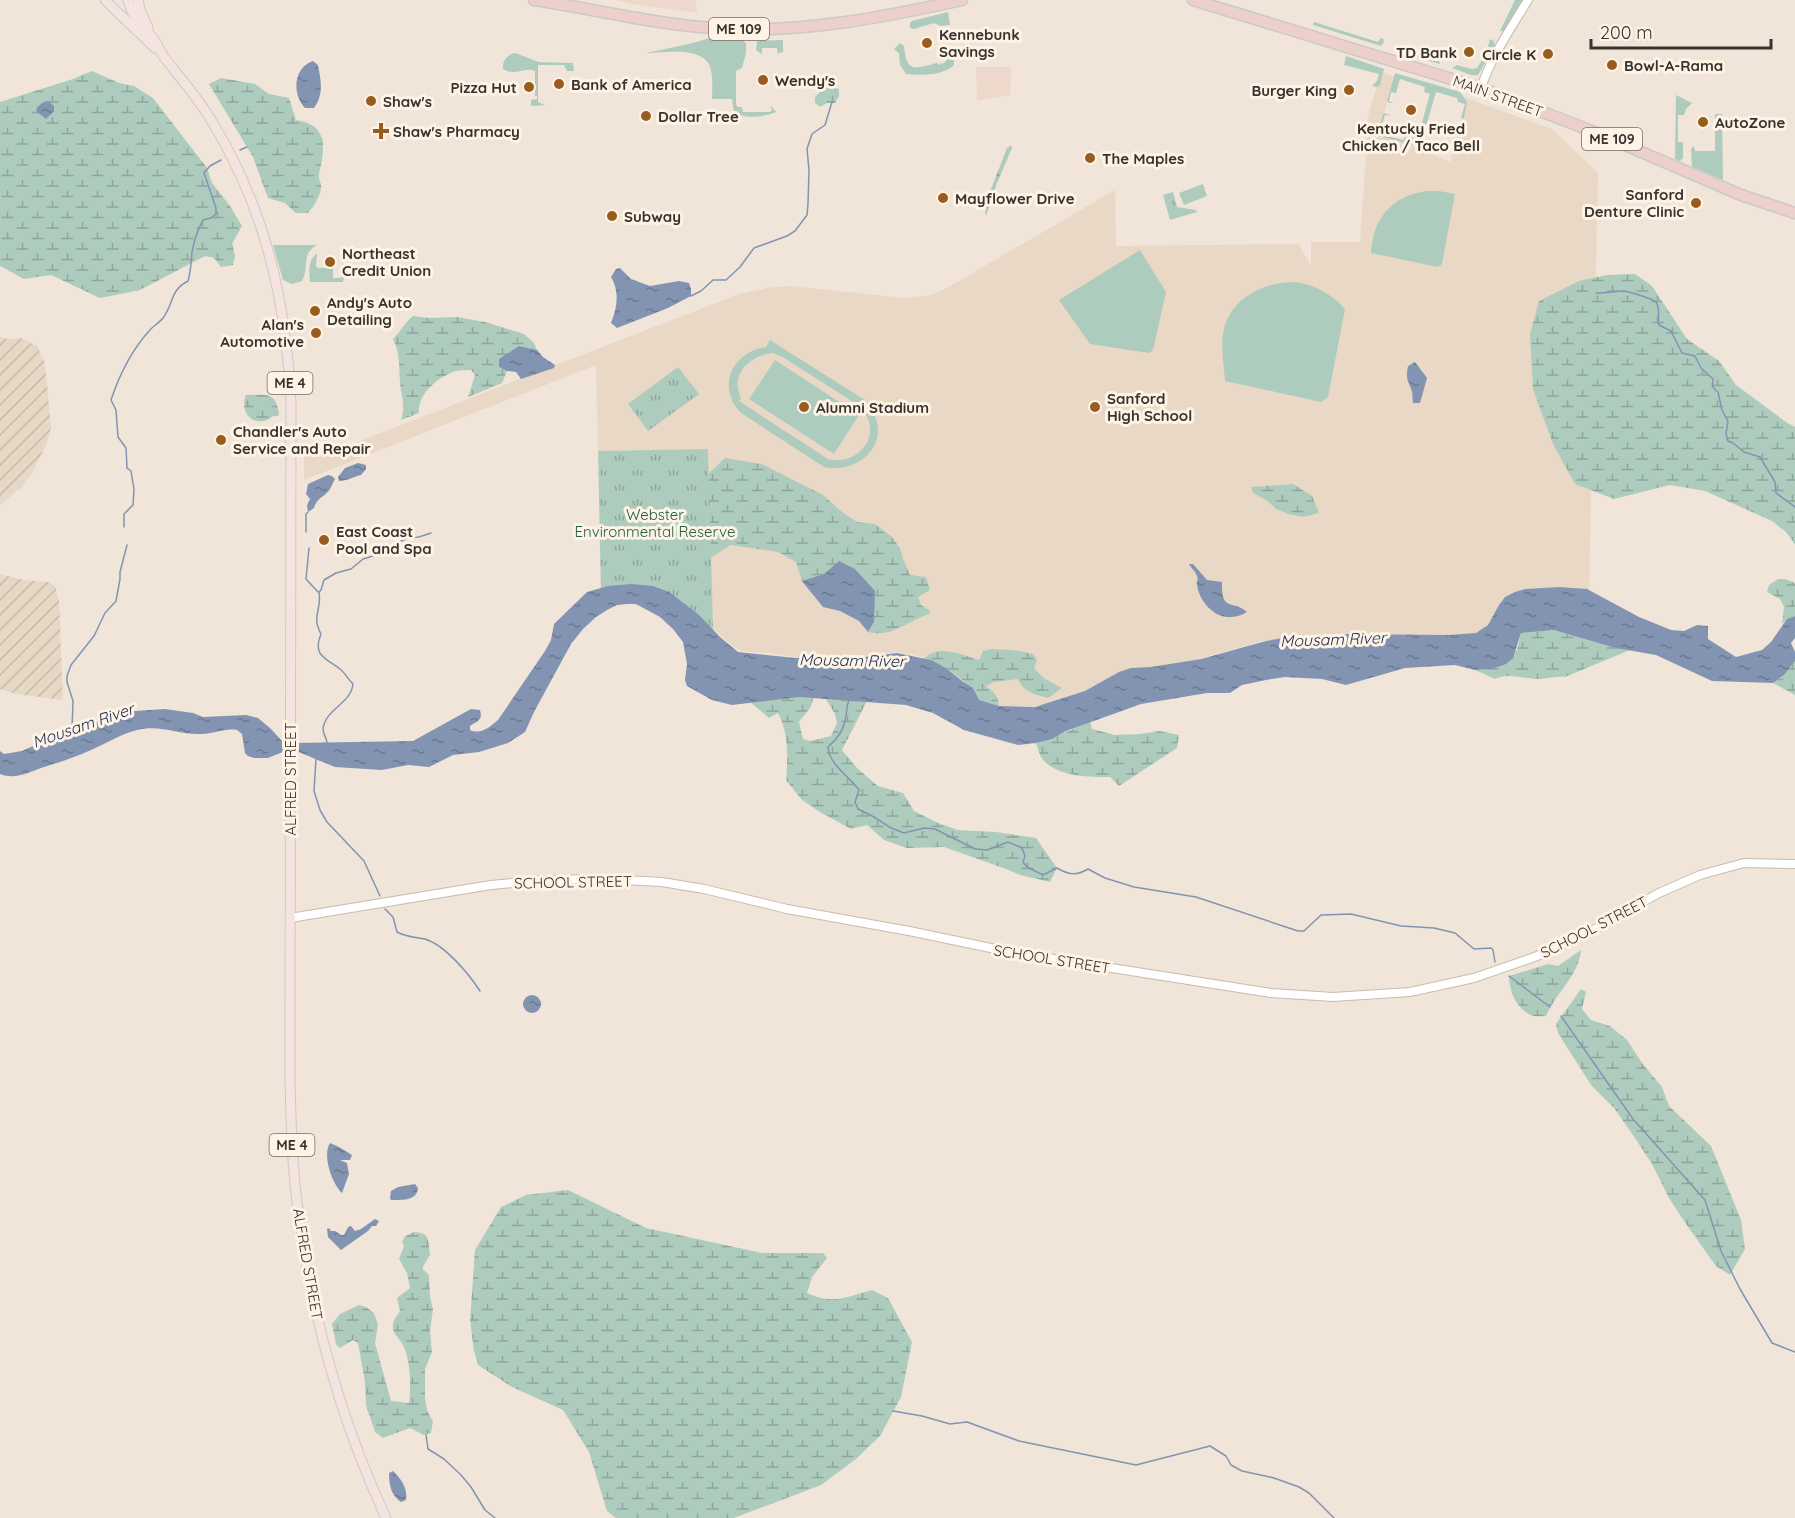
<svg xmlns="http://www.w3.org/2000/svg" width="1795" height="1518" font-family="Quicksand,sans-serif">
<style>
.commercial{fill:#eed8cc}
.industrial{fill:url(#industrial-furrows)}
.built{fill:#e8d8c5}
.green{fill:#aeccbe;fill-rule:evenodd}
.wetland{fill:url(#wetland-marsh)}
.park{fill:url(#park-tufts)}
.water{fill:url(#water-ripples)}
.lines{fill:none;stroke-linecap:round;stroke-linejoin:round}
.stream{stroke:#8294b2;stroke-width:1.5}
.secondary-casing{stroke:#c6bcaf;stroke-width:10}
.primary-casing{stroke:#cbcac9;stroke-width:11}
.highway-casing{stroke:#cbcac9;stroke-width:13}
.secondary{stroke:#fff;stroke-width:8}
.primary{stroke:#f4e3df;stroke-width:9}
.highway{stroke:#edd0ca;stroke-width:10}
.poi-dot{fill:#985c1e;stroke:#fef3e5;stroke-width:2}
.labels{text-anchor:middle;dominant-baseline:central;stroke-width:6;stroke-linejoin:round;paint-order:stroke}
.shield{fill:#fef3e5;stroke:#736d65;stroke-width:1.5}
.shield-label{font-size:14px;font-weight:bold;fill:#37332e}
.poi-label{font-size:15px;font-weight:bold;fill:#37332e;stroke:#fef3e5;text-anchor:start}
.street-label{font-size:15px;fill:#37332e;stroke:#fef3e5}
.park-label{font-size:15px;fill:#1d6047;stroke:#fef3e5}
.water-label{font-size:16px;font-style:italic;fill:#122a52;stroke:#fef3e5}
</style>
<defs>
<pattern id="industrial-furrows" width="10" height="10" patternUnits="userSpaceOnUse" patternTransform="scale(1.5)"><rect width="10" height="10" fill="#e5d8c5"/><path d="M-1 1l2-2M0 10L10 0M9 11l2-2" fill="none" stroke="#c5baaa"/></pattern>
<pattern id="wetland-marsh" width="20" height="14" patternUnits="userSpaceOnUse" patternTransform="scale(1.5)"><rect width="20" height="14" fill="#aeccbe"/><path d="M1 5h8M5 5V1M11 12h8M15 12V8" fill="none" stroke="#8ea69b"/></pattern>
<pattern id="park-tufts" width="24" height="20" patternUnits="userSpaceOnUse" patternTransform="scale(1.5)"><rect width="24" height="20" fill="#aeccbe"/><path d="M3 7l-1-3M5 7V3M7 7l1-3M15 17l-1-3M17 17v-4M19 17l1-3" fill="none" stroke="#8ea69b"/></pattern>
<pattern id="water-ripples" width="26" height="14" patternUnits="userSpaceOnUse" patternTransform="scale(1.5)"><rect width="26" height="14" fill="#8294b2"/><path d="M2 4q2-2 4 0t4 0M15 11q2-2 4 0t4 0" fill="none" stroke="#6b7991"/></pattern>
</defs>
<rect width="100%" height="100%" fill="#f0e5d8"/>
<!-- commercial -->
<path class="commercial" d="M615,0h81l1,13 -66,-9z
M976,67h35l-1,28 -33,6z"/>
<!-- industrial -->
<path class="industrial" d="M0,337l8,2 13,-1 16,8 8,17 6,64 -4,16 -16,32 -9,12 -22,18z
M0,574l23,6 25,2 7,4 4,15 4,99 -47,-6 -16,-5z"/>
<!-- built -->
<path class="built" d="M1381,72l13,4 -16,59 39,13 33,14 16,-58 -3,-7 89,32 46,44 -9,417 -29,-3 -36,2 -15,7 -7,5 -12,21 -11,11 -16,2 -107,-1 -30,4 -17,-1 -47,4 -68,19 -76,13 -40,22 -18,7 -24,4h-36l-16,-3 -59,-45 -11,-3 -19,-3 -51,6h-44l-31,-5 -27,-2 -8,-4 -21,-18 -5,-180 -110,2 -2,-86 -292,115v-24l12,-5 3,6 420,-163 28,-6 22,-2 117,12 25,-3 14,-6 170,-99 1,56 182,-2 13,21v-23h49l8,-115h-3z"/>
<!-- green -->
<path class="green" d="M1515,0h9l-19,31h-5z
M948,12l2,13 -9,1 -7,-3 -20,6 -4,-1v-5l2,-2z
M1314,22l64,20 2,-3 3,-1 1,4 -3,4 -68,-21z
M710,38l32,2 4,3v10l-4,15 -6,3v34l2,2h4l1,5h27l2,-2 -2,-3h2l4,5c-13,5 -29,7 -42,1l-2,-14h-20c0,-9 1,-20 -1,-29 -5,-25 -46,-17 -65,-17l43,-9z
M1490,39l4,2 1,5 -17,29h-7l-19,-7 5,-3 14,4 6,-1 9,-14z
M783,40v13l-2,-1 -3,2 -1,-6h-15v6l-6,-4 1,-9z
M900,43l4,3c3,27 9,23 33,17l2,2 2,-2 2,1 10,-11 1,12c-9,10 -35,11 -48,9l-6,-9 -1,-12 -5,-4z
M1406,46l1,1v4l32,10 1,3 -39,-11 2,-6z
M515,53l24,9 34,1 1,8h-7l-3,-6h-26v37l7,3 -14,1v-6l6,-1v-3h-2v-25c-11,-5 -20,6 -32,-2 -1,-8 4,-14 12,-16z
M1346,56l38,13 -4,16 -3,2 -5,-1 5,-5 2,-7 -35,-9z
M1395,73l65,19 7,10 -3,16h-3l4,-14 -7,-2 -1,-4 -21,-6 -16,55 -54,-14 3,-7 6,2 6,-6 2,-8 2,-1 6,3 -6,-1 -4,13 5,2 -1,5 18,5 2,-4 11,2 1,-4 -2,-1 2,-5 4,-2 9,-32 -6,-2 1,-5 -25,-8 -4,14 -5,-1 -2,9 4,2h-4l-2,-2z
M1676,95l16,8 -6,6 -2,6h-6v27h5v16l-3,3 -5,-2z
M1715,114h7l1,66 -31,-13 -1,-18 3,-3 1,5h20z
M1203,184l4,12 -23,9 -5,-12z
M1426,191h13l16,3 -13,70 -4,3 -67,-14c2,-35 21,-57 55,-62z
M273,245h44c-17,10 -7,22 -15,36l-10,3 -9,-4z
M1140,250l26,42 -13,58 -4,3 -59,-9 -31,-44z
M317,254l-1,12 2,2h15v10h8l1,-14h2l-1,9h2l-2,9h-33c-1,-8 -2,-24 7,-28z
M1294,282c20,2 38,12 51,27l-17,88 -7,5 -96,-21c-1,-17 -5,-35 -1,-52 8,-32 41,-47 70,-47z
M770,340l109,69 -4,7c13,33 -20,58 -51,51l-83,-54c-25,-26 -9,-61 25,-66zM773,353l11,5 77,49c3,6 8,11 9,18 3,23 -21,40 -42,34l-89,-58 2,-3c-12,-24 10,-43 32,-45z
M775,360l84,55 -25,39 -85,-55z"/>
<!-- wetland -->
<path class="wetland" d="M92,71l27,12 15,3 19,12 54,70 5,15 18,23 12,20 -10,18 3,12 -2,9 -12,2 -7,-9 -9,-2 -65,34 -40,8 -49,-23 -27,4 -24,-13v-164l73,-23z
M221,78l34,6 14,10 20,4 7,22c33,5 29,28 23,54 -1,6 3,9 2,14 -1,9 -7,18 -13,25h-12l-11,-10 -17,-5 -15,-41 -44,-73z
M828,86l11,3v7l-4,7h-8l-7,4 -5,-4v-6l8,-8z
M1011,145l1,3 -15,35 -11,33 -1,-3 6,-24 16,-41z
M1635,274l17,12 35,53 32,22 17,24 50,37 9,5v117l-9,-12 -14,-11 -67,-30 -35,-6 -56,14 -39,-15 -22,-40 -20,-55 -3,-55 9,-33 40,-20 28,-6z
M413,316l16,2 28,-1 28,5 39,12 10,9 3,7 -18,-4 -20,21 8,4 -5,12 -34,14 7,-22 -4,-5c-5,0 -11,0 -15,1 -17,5 -39,23 -37,42l-18,7c5,-16 0,-23 -1,-38 -1,-15 0,-29 -7,-43 8,-8 12,-17 20,-23z
M246,395c20,0 30,-4 33,19l-1,2h-5c-16,14 -35,-1 -27,-21z
M725,458l37,6 61,31 19,17 15,10 18,2 16,12 9,12 3,11 7,16 16,2 4,13 -12,7 3,8 8,5 1,4c-23,6 -36,24 -62,18l6,-10 -50,-48 -22,7 -6,-19 -18,-10 -47,-7 -35,22 9,-90z
M1293,484l19,12 7,17 -16,4 -15,-3 -12,-5 -10,-9 -13,-7 -2,-6z
M1778,579h7l10,4v33l-8,3 -5,5 2,-17 -4,-8 -13,-7 2,-7z
M1554,630l76,20 -65,27c-9,-1 -17,2 -26,2 -14,0 -32,-7 -44,0l-20,-9 17,-1 25,-19 4,-17z
M991,649l22,1 20,4 4,6 -3,8 11,11 17,9 -14,10c-13,-4 -24,-5 -30,-19l-24,3 -8,4c8,6 12,10 13,20l-20,-6c-8,-17 -36,-37 -55,-41 14,-16 38,-4 55,1l4,-9z
M1795,661v34l-22,-12 11,-8z
M799,696l15,2 -4,10 -11,14 4,17 7,2 21,-5 6,-13 -2,-9 -9,-15 41,2 -25,49 16,19 20,17 25,7 11,18 24,12 20,7 38,2 40,6 21,30 -7,14 -30,-7 -14,-6 -62,-22 -37,1 -23,-8 -17,-15 -16,4 -31,-17 -18,-12 -16,-20c2,-23 3,-46 -8,-67l-9,5 -19,-16z
M1090,722l2,7 23,6 25,-1 19,-3 20,4 -2,13 -58,38 -9,-9c-21,0 -50,0 -66,-16 -4,-4 -6,-12 -8,-18 19,-5 35,-14 54,-21z
M1581,950c-2,25 -25,43 -35,66 -5,0 -11,1 -15,-1 -15,-6 -22,-25 -22,-39l39,-12 10,2z
M1581,989l5,3 -4,17 9,11 19,6 17,14 15,23 20,24 7,19 42,40 30,74 4,29 -15,26 -14,-9 -30,-42 -17,-26 -17,-34 -19,-29 -19,-27 -23,-23 -33,-52 -2,-9z
M568,1190l78,38 116,25h61l4,5 -15,19 -5,16c26,12 39,4 65,-3l16,8 24,44 -11,55 -21,39 -24,23 -35,26 -87,33h-118l-9,-7 -18,-59 -26,-42 -51,-23 -34,-22 -4,-14 -4,-31 5,-70 26,-43 25,-12z
M414,1232c17,1 14,9 16,23l-8,13 7,7 1,22 3,12 -3,22 2,21 -7,17v28l2,14 6,10 -2,12 -7,2 -14,-7 -27,10 -8,-6 -9,-27 -1,-23 -7,-39 -5,-3 -13,8 -4,-4 -4,-20 8,-10 19,-9 7,2 8,6 4,12 -3,18 16,58 18,2c2,-17 2,-42 -6,-58 -3,-6 -9,-10 -10,-16 -1,-8 3,-12 7,-18l-3,-13 13,-10 -3,-15 -8,-14 5,-13 -2,-4 3,-6z"/>
<!-- park -->
<path class="park" d="M1173,192l4,15 19,3 1,2 -27,8 -7,-25z
M678,367l21,27 -51,37 -20,-27z
M708,449l6,210 -34,-43 -79,-21 -3,-144z"/>
<!-- water -->
<path class="water" d="M313,61l5,4c3,16 6,29 -4,43h-9c-13,-14 -12,-40 8,-47z
M48,101l6,5v5l-8,8 -10,-8c2,-6 6,-9 12,-10z
M620,268l11,11 19,7 29,-5 10,2 2,6v7l-23,12 -51,20 -6,-5c6,-15 9,-31 0,-46l5,-8z
M519,346l18,4 6,7 12,8 -1,3 -33,11 -5,-7 -9,-1 -8,-4v-8z
M1415,362l12,16 -7,25h-7c-1,-4 0,-7 -1,-11 -3,-11 -7,-11 -4,-26z
M358,463l8,2v4l-5,6c-8,2 -14,6 -22,6l-1,-4 7,-9z
M328,475l4,1 3,3c-2,3 -3,7 -5,10 -5,8 -14,9 -16,19l-6,4 -1,-7 3,-6 -4,-5 2,-10z
M839,561l16,8 20,22 -1,31 -6,10 -9,-11 -19,-10 -17,-4 -21,-26 22,-7z
M1189,564h4l14,16 15,2c-1,31 11,17 25,30 -6,4 -12,5 -19,5 -15,0 -29,-17 -31,-32 -1,-6 2,-3 0,-9 -1,-4 -6,-8 -8,-12z
M631,584l22,2 16,6 29,22 22,23 18,15 57,6 22,-1 39,1 41,-5 34,7 15,8 16,13 11,7 6,12 20,6 36,1 50,-16 34,-19 12,-4 20,-1 50,-8 65,-18 22,-4h39l20,-3 102,1 27,-2 12,-8 11,-20 6,-8 10,-5 10,-3 34,-2 28,2 52,28 32,13 13,1 13,-6 11,1v13l28,18 26,-7 9,-8 16,-23 8,-3v22l-4,5 4,9v9l-11,14 -11,8 -61,-2 -56,-26 -40,-7 -62,-18 -33,3 -8,25 -7,6 -14,5 -17,1 -20,-5 -50,3 -59,17 -24,-6 -37,-2 -19,3 -24,5 -12,8h-23l-66,11 -75,27 -14,8 -16,4 -18,2 -54,-15 -31,-17 -27,-8 -107,-8 -67,8 -20,-5 -25,-14 -2,-6 2,-16 -4,-22 -10,-13 -13,-12 -24,-13h-9l-10,1 -10,5 -11,7 -13,12 -12,15 -37,68 -9,20 -17,11 -29,9 -26,3 -24,12 -21,-2 -26,5 -47,-3 -39,-16h-11l-17,7h-14l-6,-2 -3,-3 -3,-19 -5,-4c-13,-2 -23,4 -36,4 -22,1 -41,-10 -64,-4 -16,4 -30,13 -46,20 -15,7 -31,12 -47,17 -15,5 -28,13 -44,7v-23l4,3 18,-3 38,-17 39,-13 36,-10 30,-2 28,4 10,4 43,-2 12,3 13,11 11,12 14,2 117,-2 58,-32 9,1c3,10 -2,11 -10,16v4c11,5 20,-3 28,-10l47,-69 6,-11 3,-16 33,-32 21,-6z
M523 1004a9 9 0 1 1 18 0a9 9 0 1 1-18 0Z
M330,1143l9,4 13,8 -2,5h-10l7,3 2,11 -7,19c-10,-9 -20,-38 -12,-50z
M415,1184l3,4c-1,13 -16,12 -27,12l-1,-2 1,-7 7,-4z
M375,1219l4,2 -3,5h-4l-4,5 -27,19 -13,-13 -1,-8 2,-1 2,3h4l6,4h3l4,-8 3,-1 4,5 6,-2z
M393,1471c8,8 15,17 13,29l-5,2c-10,-7 -12,-17 -12,-29z"/>
<g class="lines">
<!-- stream -->
<path class="stream" d="M240,150l7,-3
M1596,293c9,0 22,-2 29,-2 5,1 28,8 31,11 5,8 1,15 3,23l12,6 11,22 13,3 6,12 12,11c-1,7 -1,9 5,13l4,18 6,11 -2,13 2,7 5,2 11,9 16,5 15,25 1,11 19,14
M691,296l10,-5 12,-11h13l14,-13 14,-19 33,-12 8,-5 12,-16 1,-11 1,-34 -2,-21 5,-15 13,-9 7,-23
M124,527v-13l9,-9 1,-16 -3,-18 -4,-3 -1,-20 -8,-11 -2,-27 -5,-10c8,-24 21,-50 38,-69 4,-5 10,-8 14,-13 11,-15 7,-28 25,-37 3,-10 3,-19 4,-29 2,-11 6,-23 11,-32l8,-2 5,-4v-6l-12,-35 6,-7 11,-6
M306,532v-18l2,-2
M309,548l-3,31 12,13
M849,700c-3,7 -2,14 -4,21 -2,11 -9,19 -17,26 1,18 22,30 31,43l-4,12 3,7 16,8 17,11 13,5 20,-5 11,1 40,20 12,1 21,-8 14,6 3,8 -2,6 4,5 16,8 14,-7c12,7 19,8 31,1l17,9 29,9 62,10 102,34h6l17,-16 30,-1 50,12 33,2 21,5 19,16 17,-1 2,2 2,12
M72,730l1,-29 -6,-19v-6l4,-11 23,-29 11,-23 11,-12 4,-22v-7l7,-27
M327,743c0,-5 -4,-8 -4,-14 2,-20 28,-25 30,-45 -5,-5 -8,-11 -13,-15 -14,-11 -28,-13 -19,-35 -10,-19 1,-22 -2,-42l2,-2 3,-10 12,-7 15,-4 12,-10 16,-5 18,-11 11,-5 11,-1 12,-4
M316,759l-2,32 6,19 7,12 37,39 16,35
M385,909l8,8 4,15c9,5 18,5 28,7 20,6 44,35 55,52
M1509,976l41,31
M1561,1016l72,103 72,81 16,51 19,38 32,54 23,9
M893,1411l29,5 28,8 17,-2 52,19 117,24 74,-19 16,10 5,9 11,6 32,7 25,9 10,6 25,25
M426,1435l2,14 16,10 17,16 10,12 14,23 10,8"/>
<defs>
<path id="secondary" d="M1481,88c10,-31 30,-60 47,-88
M290,918l201,-33 52,-5 61,-1 58,3 42,7 83,20 122,22 101,21 261,41 62,4 77,-5 64,-14 58,-20 27,-11 36,-18 64,-36 41,-18 44,-12 51,1"/>
<path id="primary" d="M105,0l50,48
M128,0l4,12c6,9 14,17 20,25 5,6 8,14 12,20 17,22 35,42 49,66 53,88 73,178 78,280l-1,676c1,46 2,92 9,137 14,104 43,207 87,302
M138,0l2,10 8,17"/>
<path id="highway" d="M534,0c60,9 119,24 180,28 84,6 166,-10 248,-28
M1193,0l288,88 121,47 139,60 54,18"/>
</defs>
<!-- secondary casing -->
<use href="#secondary" class="secondary-casing"/>
<!-- primary casing -->
<use href="#primary" class="primary-casing"/>
<!-- highway casing -->
<use href="#highway" class="highway-casing"/>
<!-- secondary -->
<use href="#secondary" class="secondary"/>
<!-- primary -->
<use href="#primary" class="primary"/>
<!-- highway -->
<use href="#highway" class="highway"/>
</g>
<!-- markers -->
<g class="poi-dot">
<circle cx="927" cy="43" r="6"/>
<circle cx="1469" cy="52" r="6"/>
<circle cx="1548" cy="54" r="6"/>
<circle cx="1612" cy="65" r="6"/>
<circle cx="763" cy="80" r="6"/>
<circle cx="559" cy="84" r="6"/>
<circle cx="529" cy="87" r="6"/>
<circle cx="1349" cy="90" r="6"/>
<circle cx="371" cy="101" r="6"/>
<circle cx="1411" cy="110" r="6"/>
<circle cx="646" cy="116" r="6"/>
<circle cx="1703" cy="122" r="6"/>
<path d="M378 122h6v6h6v6h-6v6h-6v-6h-6v-6h6z"/>
<circle cx="1090" cy="158" r="6"/>
<circle cx="943" cy="198" r="6"/>
<circle cx="1696" cy="203" r="6"/>
<circle cx="612" cy="216" r="6"/>
<circle cx="330" cy="262" r="6"/>
<circle cx="315" cy="311" r="6"/>
<circle cx="316" cy="333" r="6"/>
<circle cx="804" cy="407" r="6"/>
<circle cx="1095" cy="407" r="6"/>
<circle cx="221" cy="440" r="6"/>
<circle cx="324" cy="540" r="6"/>
</g>
<g class="labels">
<!-- shield labels -->
<g class="shield">
<rect x="709" y="18" width="60" height="22" rx="4.5"/>
<rect x="1582" y="128" width="60" height="22" rx="4.5"/>
<rect x="267.5" y="372" width="45" height="22" rx="4.5"/>
<rect x="269.5" y="1134" width="45" height="22" rx="4.5"/>
</g>
<g class="shield-label">
<text x="739" y="29">ME 109</text>
<text x="1612" y="139">ME 109</text>
<text x="290" y="383">ME 4</text>
<text x="292" y="1145">ME 4</text>
</g>
<!-- poi labels -->
<g class="poi-label">
<text x="939" y="34">Kennebunk<tspan x="939" dy="17">Savings</tspan></text>
<text x="1457" y="52" text-anchor="end">TD Bank</text>
<text x="1536" y="54" text-anchor="end">Circle K</text>
<text x="1624" y="65">Bowl-A-Rama</text>
<text x="775" y="80">Wendy's</text>
<text x="571" y="84">Bank of America</text>
<text x="517" y="87" text-anchor="end">Pizza Hut</text>
<text x="1337" y="90" text-anchor="end">Burger King</text>
<text x="383" y="101">Shaw's</text>
<text x="658" y="116">Dollar Tree</text>
<text x="1715" y="122">AutoZone</text>
<text x="1411" y="128" text-anchor="middle">Kentucky Fried<tspan x="1411" dy="17">Chicken / Taco Bell</tspan></text>
<text x="393" y="131">Shaw's Pharmacy</text>
<text x="1102" y="158">The Maples</text>
<text x="1684" y="194" text-anchor="end">Sanford<tspan x="1684" dy="17">Denture Clinic</tspan></text>
<text x="955" y="198">Mayflower Drive</text>
<text x="624" y="216">Subway</text>
<text x="342" y="253">Northeast<tspan x="342" dy="17">Credit Union</tspan></text>
<text x="327" y="302">Andy's Auto<tspan x="327" dy="17">Detailing</tspan></text>
<text x="304" y="324" text-anchor="end">Alan's<tspan x="304" dy="17">Automotive</tspan></text>
<text x="1107" y="398">Sanford<tspan x="1107" dy="17">High School</tspan></text>
<text x="816" y="407">Alumni Stadium</text>
<text x="233" y="431">Chandler's Auto<tspan x="233" dy="17">Service and Repair</tspan></text>
<text x="336" y="531">East Coast<tspan x="336" dy="17">Pool and Spa</tspan></text>
</g>
<!-- street labels -->
<g class="street-label">
<text transform="translate(1498 96) rotate(20)">MAIN STREET</text>
<text transform="translate(290 779) rotate(-90)">ALFRED STREET</text>
<text transform="translate(573 882) rotate(-1)">SCHOOL STREET</text>
<text transform="translate(1594 927) rotate(-27)">SCHOOL STREET</text>
<text transform="translate(1052 959) rotate(9)">SCHOOL STREET</text>
<text transform="translate(308 1264) rotate(80)">ALFRED STREET</text>
</g>
<!-- park labels -->
<g class="park-label">
<text x="655" y="514">Webster<tspan x="655" dy="17">Environmental Reserve</tspan></text>
</g>
<!-- water labels -->
<g class="water-label">
<text transform="translate(1333 639) rotate(-2)">Mousam River</text>
<text transform="translate(852 660) rotate(1)">Mousam River</text>
<text transform="translate(83 725) rotate(-19)">Mousam River</text>
</g>
</g>
<!-- scale -->
<path d="M1591 39v9h180v-9" fill="none" stroke="#37332e" stroke-width="3"/>
<text x="1600" y="39" font-size="18" fill="#37332e" stroke="#fef3e5" stroke-width="4.5" paint-order="stroke">200 m</text>
</svg>
